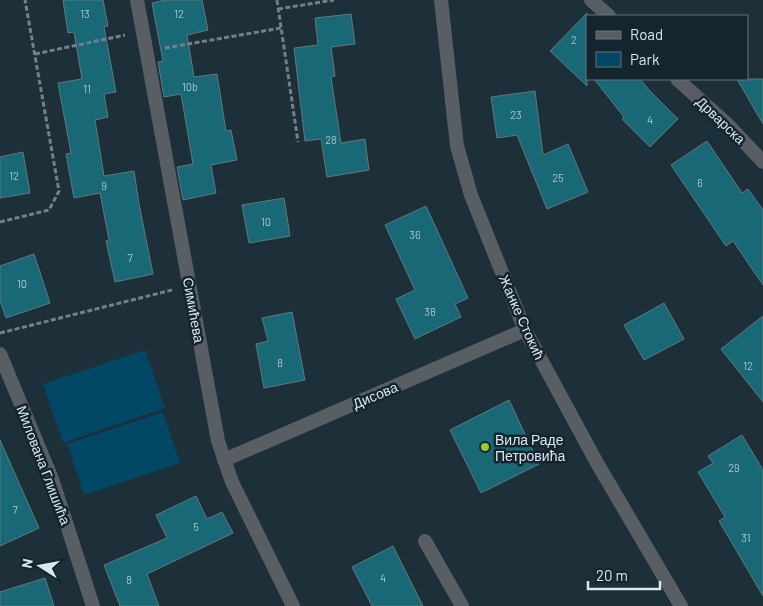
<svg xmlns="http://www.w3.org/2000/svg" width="763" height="606" font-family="Barlow,sans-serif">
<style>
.green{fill:#024763}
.building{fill:#196875;stroke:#60797e}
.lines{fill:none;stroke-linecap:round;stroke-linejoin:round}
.path{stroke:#728189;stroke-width:3;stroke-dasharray:5 2.5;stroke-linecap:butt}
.minor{stroke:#595e65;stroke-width:14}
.poi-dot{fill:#a0c92b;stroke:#14252f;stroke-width:2}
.labels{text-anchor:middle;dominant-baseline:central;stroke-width:5;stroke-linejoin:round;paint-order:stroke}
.number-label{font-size:11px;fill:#aac6ce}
.street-label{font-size:14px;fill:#dbe6ec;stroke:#14252f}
.poi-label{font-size:14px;fill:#dbe6ec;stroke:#14252f;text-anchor:start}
</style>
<rect width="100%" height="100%" fill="#1d2f39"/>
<!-- green -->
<path class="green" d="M145,350l20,58 -102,35 -20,-59z
M163,412l17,51 -96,32 -17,-51z"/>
<!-- building -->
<path class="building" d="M63,0h40l5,26 -4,1 12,65 -12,2 4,23 -13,3 9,56 30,-5 5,33 14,70 -38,8 -9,-41 3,-1 -9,-47 -26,5 -8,-44 5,-1 -13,-70 24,-4 -8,-47 -6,1z
M165,0h37l6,30 -21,5 7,42 23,-3 9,57 5,-1 6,30 -26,5 5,28 -33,7 -6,-33 16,-3 -12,-70 -17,3 -6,-35 5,-1 -11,-58z
M587,13v73l-37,-35z
M351,14l4,30 -24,3 4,29 -4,1 10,66 24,-4 4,31 -42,7 -6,-38 -16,2 -11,-93 24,-3 -3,-27z
M594,79h46l9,11 29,29 -28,28 -28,-28 2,-2z
M737,79h26v45z
M535,91l8,64 25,-11 20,48 -41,17 -30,-74 -20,3 -6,-41z
M707,141l35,52 6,-4 15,21v75l-30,-44 -7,5 -55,-81z
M23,152l7,41 -30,5v-41z
M284,198l6,38 -41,7 -7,-38z
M426,206l42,92 -13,6 6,13 -46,22 -19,-40 19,-9 -30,-65z
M34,254l16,49 -44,15 -6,-17v-35z
M664,303l20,36 -40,21 -20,-35z
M292,312l13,68 -41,8 -8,-44 12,-3 -6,-23z
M763,316v86l-42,-53z
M509,400l30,64 -58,29 -31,-63z
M742,435l21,35v126l-44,-75 6,-4 -27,-45 15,-9 -5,-7z
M0,440l39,88 -39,18z
M196,496l11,23 15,-7 11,21 -86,41 12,32h-39l-16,-41 63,-27 -11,-23z
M393,546l30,60h-51l-20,-39z
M45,578l9,28h-54v-14z"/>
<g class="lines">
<!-- path -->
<path class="path" d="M277,0l21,142
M278,9l56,-9
M165,48l116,-20
M35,54l90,-19
M0,222l49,-12 10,-19 -34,-191
M0,333l172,-43"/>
<!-- minor -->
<path class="minor" d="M137,0l81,441 14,41 61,124
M441,0l16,146 14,49 54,135 72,133 84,143
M591,0l18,16
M677,79l51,46 35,37
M0,354l52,125 41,127
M224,460l301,-130
M425,541l37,65"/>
</g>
<!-- markers -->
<circle class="poi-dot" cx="485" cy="447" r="5"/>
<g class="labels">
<!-- number labels -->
<g class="number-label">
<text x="85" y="13">13</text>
<text x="179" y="13">12</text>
<text x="574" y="39">2</text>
<text x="190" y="86">10b</text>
<text x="87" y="88">11</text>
<text x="516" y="114">23</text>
<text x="650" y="119">4</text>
<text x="331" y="139">28</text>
<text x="14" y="175">12</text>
<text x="558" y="177">25</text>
<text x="700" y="182">6</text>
<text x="104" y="185">9</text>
<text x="266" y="221">10</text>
<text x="415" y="234">36</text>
<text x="130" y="257">7</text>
<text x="22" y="283">10</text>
<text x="430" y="311">38</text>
<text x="280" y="362">8</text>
<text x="748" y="365">12</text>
<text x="734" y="467">29</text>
<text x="15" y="509">7</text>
<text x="196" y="526">5</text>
<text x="746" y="537">31</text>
<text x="383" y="577">4</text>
<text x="129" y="579">8</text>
</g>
<!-- street labels -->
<g class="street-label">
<text transform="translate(721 120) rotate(44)">Дрварска</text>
<text transform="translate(194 310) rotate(80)">Симићева</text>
<text transform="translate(522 317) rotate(66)">Жанке Стокић</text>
<text transform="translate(375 395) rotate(-23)">Дисова</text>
<text transform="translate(44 465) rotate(69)">Милована Глишића</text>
</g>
<!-- poi labels -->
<g class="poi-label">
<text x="495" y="439">Вила Раде<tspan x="495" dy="16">Петровића</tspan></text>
</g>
</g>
<!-- legend -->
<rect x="586" y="15" width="162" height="65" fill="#14252f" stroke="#64727b"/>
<rect x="596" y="31" width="25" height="8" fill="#595e65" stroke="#64727b"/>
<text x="630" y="40" font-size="15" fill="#dbe6ec">Road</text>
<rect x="596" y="52" width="25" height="15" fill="#024763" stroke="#64727b"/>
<text x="630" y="65" font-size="15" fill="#dbe6ec">Park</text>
<!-- north arrow -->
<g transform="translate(40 566) rotate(281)" stroke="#14252f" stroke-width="4" paint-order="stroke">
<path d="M0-4L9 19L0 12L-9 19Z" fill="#dbe6ec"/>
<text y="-8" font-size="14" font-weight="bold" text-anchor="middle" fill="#dbe6ec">N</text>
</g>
<!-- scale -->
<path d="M588 581v8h72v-8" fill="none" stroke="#dbe6ec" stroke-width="2.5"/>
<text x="596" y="581" font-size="15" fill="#dbe6ec" stroke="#14252f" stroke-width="4" paint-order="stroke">20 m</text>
</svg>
